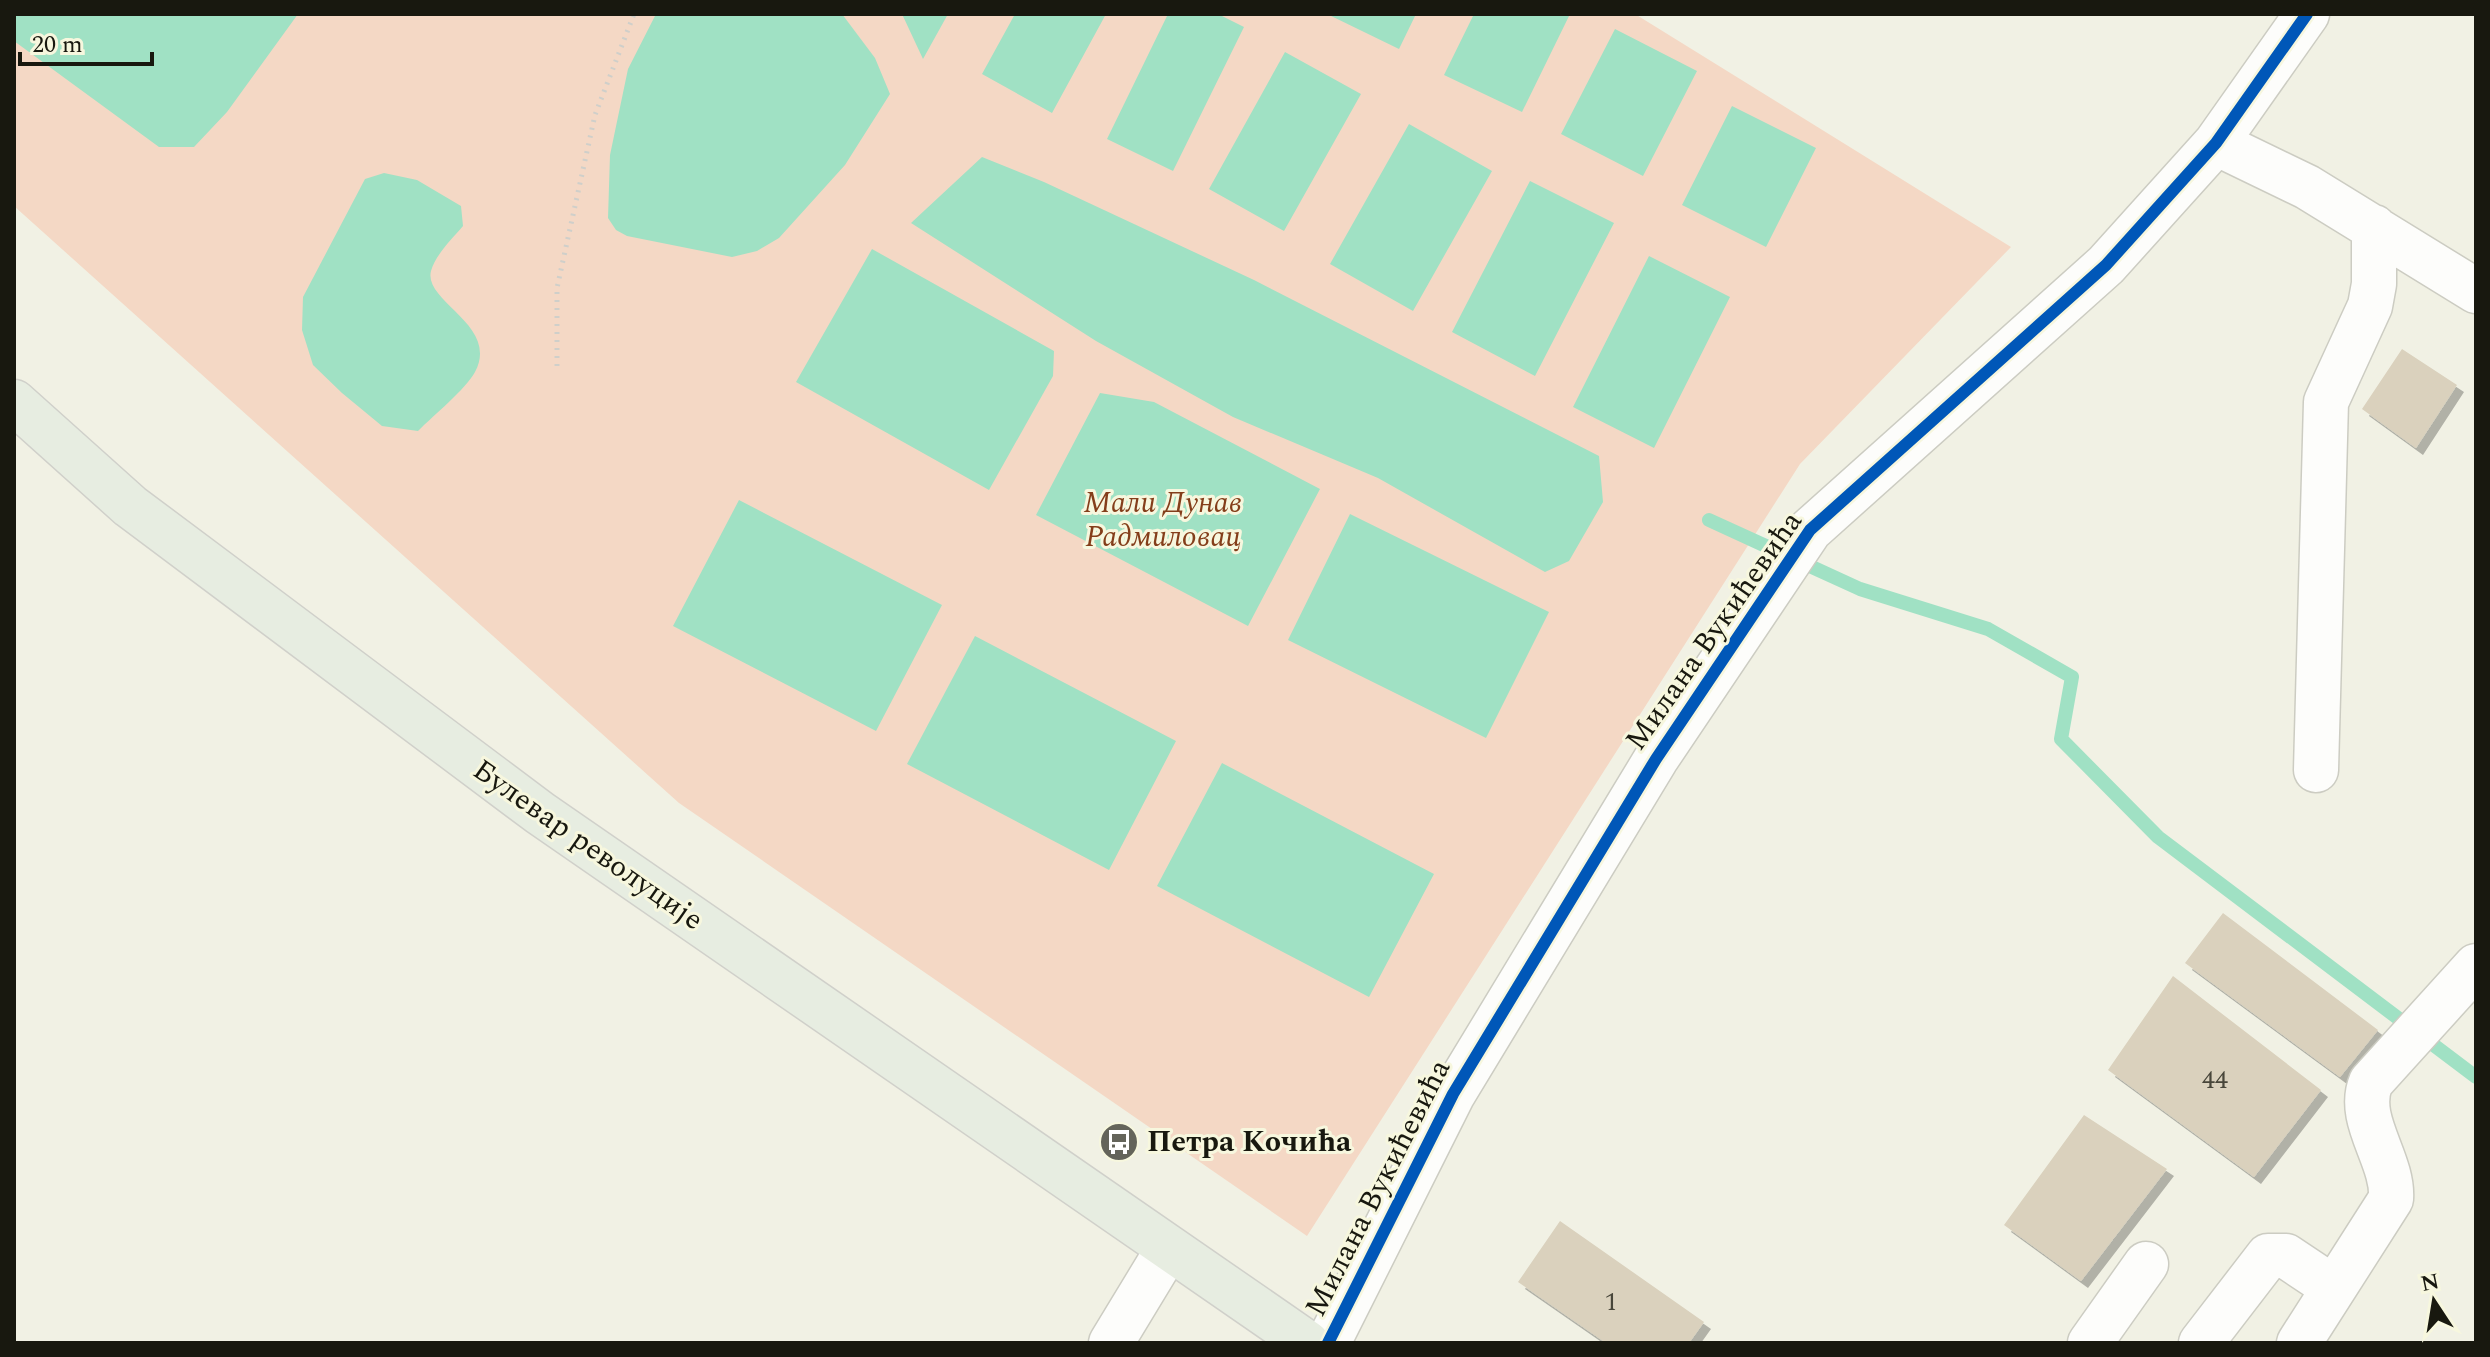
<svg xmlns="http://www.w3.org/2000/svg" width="2490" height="1357" font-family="Spectral,serif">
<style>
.green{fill:#f4d8c5}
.water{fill:#a0e1c4}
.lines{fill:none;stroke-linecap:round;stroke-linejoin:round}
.stream{stroke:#a0e1c4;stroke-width:14}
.building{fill:#dad1bd;filter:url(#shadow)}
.minor-casing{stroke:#ccccc2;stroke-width:47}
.major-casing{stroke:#d0d0ca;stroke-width:47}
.path{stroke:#cfcfca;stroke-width:5;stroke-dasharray:2 6;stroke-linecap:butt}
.minor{stroke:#fdfdfb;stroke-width:44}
.major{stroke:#e7ede1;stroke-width:44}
.cycleway-casing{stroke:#f7f7de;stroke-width:17}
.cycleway{stroke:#0057b8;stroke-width:12}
.labels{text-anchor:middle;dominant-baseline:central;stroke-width:6;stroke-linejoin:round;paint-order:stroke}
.number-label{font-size:26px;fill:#48463a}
.park-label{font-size:30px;font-style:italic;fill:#843e1a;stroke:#f7f7de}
.street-label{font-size:30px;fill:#18180f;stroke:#f7f7de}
.poi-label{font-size:30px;font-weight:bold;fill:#18180f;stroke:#f7f7de;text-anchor:start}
</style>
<defs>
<filter id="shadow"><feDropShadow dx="7" dy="7" stdDeviation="0" flood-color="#0004"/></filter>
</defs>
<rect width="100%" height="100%" fill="#f1f1e4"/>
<!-- green -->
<path class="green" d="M14,14h1621l376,233 -211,217 -493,772 -628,-433 -665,-597z"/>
<!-- water -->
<path class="water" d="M14,14h284l-71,98 -33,35h-35l-145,-106z
M656,14h186l33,44 15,36 -45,71 -66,73 -22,13 -25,6 -105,-21 -11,-6 -8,-12 2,-63 18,-86z
M902,14h46l-25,45z
M1015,14h91l-54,99 -70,-39z
M1168,14h50l26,13 -71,144 -66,-32z
M1327,14h89l-17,35z
M1474,14h96l-48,98 -78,-37z
M1615,29l82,42 -54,105 -82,-42z
M1285,52l76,42 -77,137 -75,-42z
M1732,106l84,42 -50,99 -84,-42z
M1409,124l83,47 -79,140 -83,-47z
M982,157l62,25 210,98 345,176 4,46 -34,59 -24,11 -167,-94 -145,-61 -137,-76 -185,-118z
M384,173l33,7 44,26 2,20c-11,13 -27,28 -32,45 -8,31 69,54 44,101 -10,18 -41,43 -57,59l-36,-5 -40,-33 -29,-28 -11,-35 1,-33 62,-118z
M1530,181l84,42 -79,153 -83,-44z
M872,249l182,102 -1,25 -64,114 -193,-108z
M1649,256l81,41 -76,151 -81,-41z
M1100,393l54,9 166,87 -72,137 -212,-111z
M739,500l203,105 -66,126 -203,-105z
M1350,514l199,98 -63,126 -198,-98z
M975,636l201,105 -67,129 -202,-106z
M1222,763l212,111 -65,123 -212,-111z"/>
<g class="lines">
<!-- stream -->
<path class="stream" d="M1709,520l151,69 128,40 84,48 -11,62 97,98 318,240"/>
</g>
<!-- building -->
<path class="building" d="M2402,349l55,36 -41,63 -54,-39z
M2223,913l155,117 -38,47 -155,-114z
M2173,976l148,114 -67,87 -146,-107z
M2084,1115l83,54 -86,112 -77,-56z
M1560,1221l144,101 -15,21h-83l-88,-61z"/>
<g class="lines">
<defs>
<path id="minor" d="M2216,143l91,44 169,104
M2316,770l10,-368 44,-96 4,-22v-57
M1111,1343l57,-94
M1328,1343l125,-249 203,-335 154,-229 296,-265 110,-122 91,-129
M2090,1343l56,-79
M2201,1343l67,-87h18l48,32
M2299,1343l92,-144c3,-39 -36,-79 -20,-117l105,-116"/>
<path id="major" d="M14,402l116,104 410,307 767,530"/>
</defs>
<!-- minor casing -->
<use href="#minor" class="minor-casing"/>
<!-- major casing -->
<use href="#major" class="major-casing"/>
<!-- path -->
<path class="path" d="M557,366v-78l38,-173 39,-101"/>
<!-- minor -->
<use href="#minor" class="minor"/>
<!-- major -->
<use href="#major" class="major"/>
<defs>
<path id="cycleway" d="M1328,1343l125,-249 203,-335 154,-229 296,-265 110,-122 91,-129"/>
</defs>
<!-- cycleway casing -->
<use href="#cycleway" class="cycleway-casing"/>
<!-- cycleway -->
<use href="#cycleway" class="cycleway"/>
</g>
<!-- icons -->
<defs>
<symbol id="bus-disc" viewBox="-11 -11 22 22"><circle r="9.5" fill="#64645a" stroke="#f7f7de"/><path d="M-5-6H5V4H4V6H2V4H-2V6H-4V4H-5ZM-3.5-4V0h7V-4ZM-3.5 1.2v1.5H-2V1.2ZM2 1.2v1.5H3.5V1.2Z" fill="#fff"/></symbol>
</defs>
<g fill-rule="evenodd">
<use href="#bus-disc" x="1097" y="1120" width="44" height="44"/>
</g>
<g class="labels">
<!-- number labels -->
<g class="number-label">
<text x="2215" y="1080">44</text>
<text x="1611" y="1302">1</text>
</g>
<!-- park labels -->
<g class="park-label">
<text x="1163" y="503">Мали Дунав<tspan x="1163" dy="34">Радмиловац</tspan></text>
</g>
<!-- street labels -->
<g class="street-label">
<text transform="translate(1714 631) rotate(-55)">Милана Вукићевића</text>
<text transform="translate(588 845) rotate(35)">Булевар револуције</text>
<text transform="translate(1378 1188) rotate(-63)">Милана Вукићевића</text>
</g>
<!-- poi labels -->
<g class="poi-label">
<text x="1147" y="1142">Петра Кочића</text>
</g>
</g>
<!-- border -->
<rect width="2490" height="1357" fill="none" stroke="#18180f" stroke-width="32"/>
<!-- north arrow -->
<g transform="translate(2434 1301) rotate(348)" stroke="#f7f7de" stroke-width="6" paint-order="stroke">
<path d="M0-6L14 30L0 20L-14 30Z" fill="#18180f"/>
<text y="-12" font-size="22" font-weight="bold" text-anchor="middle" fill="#18180f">N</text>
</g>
<!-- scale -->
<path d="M20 52v12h132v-12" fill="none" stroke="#18180f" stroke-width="4"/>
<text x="32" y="52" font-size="24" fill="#18180f" stroke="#f7f7de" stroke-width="6" paint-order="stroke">20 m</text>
</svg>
